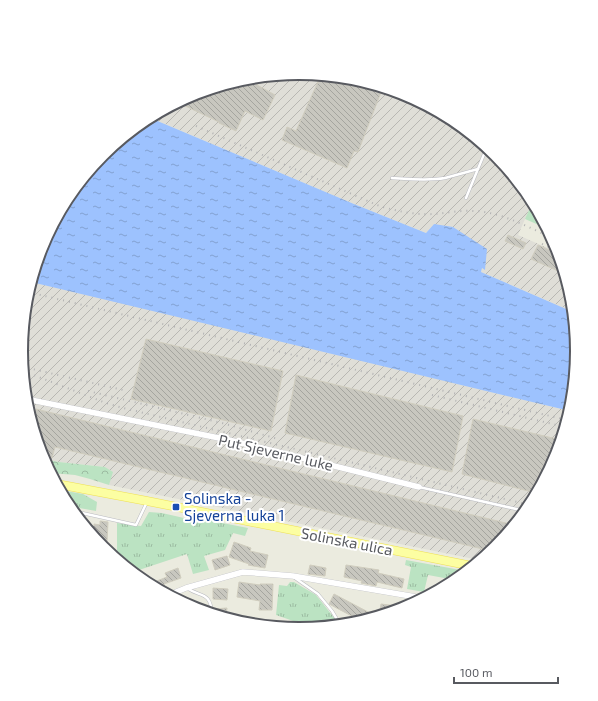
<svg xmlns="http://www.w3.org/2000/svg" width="598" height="701" font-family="'Exo 2',sans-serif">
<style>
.industrial{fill:url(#industrial-furrows)}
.grass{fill:url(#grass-tufts)}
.forest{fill:url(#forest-crowns)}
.garden{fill:#bbe3c2}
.water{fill:url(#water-ripples)}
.building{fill:url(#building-back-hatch);stroke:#d0cdbe}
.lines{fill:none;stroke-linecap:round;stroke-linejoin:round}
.service-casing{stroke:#babbc1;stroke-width:3.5}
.minor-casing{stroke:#babbc1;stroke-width:6}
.primary-casing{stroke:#efe054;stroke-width:9}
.service{stroke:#fff;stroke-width:2.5}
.minor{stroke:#fff;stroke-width:5.5}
.primary{stroke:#fcfea2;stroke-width:8}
.rail{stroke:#b3b3b4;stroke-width:2;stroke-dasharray:1 5;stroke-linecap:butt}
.transit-dot{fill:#1a4fb4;stroke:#fff;stroke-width:1.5}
.labels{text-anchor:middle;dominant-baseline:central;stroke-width:4;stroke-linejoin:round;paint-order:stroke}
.street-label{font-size:15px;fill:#585a60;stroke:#fff}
.transit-label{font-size:15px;fill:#164399;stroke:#fff;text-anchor:start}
.rim{fill:none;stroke:#585a60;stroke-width:2}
</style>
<defs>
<pattern id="industrial-furrows" width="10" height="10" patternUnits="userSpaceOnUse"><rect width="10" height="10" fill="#dfded7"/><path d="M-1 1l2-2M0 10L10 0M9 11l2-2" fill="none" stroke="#b8b7b2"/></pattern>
<pattern id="grass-tufts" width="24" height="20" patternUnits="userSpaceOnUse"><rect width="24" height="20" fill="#bbe3c2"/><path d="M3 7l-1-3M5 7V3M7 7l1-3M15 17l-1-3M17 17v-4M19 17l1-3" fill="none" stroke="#9bbba1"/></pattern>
<pattern id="forest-crowns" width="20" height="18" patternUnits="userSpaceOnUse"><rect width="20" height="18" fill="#bbe3c2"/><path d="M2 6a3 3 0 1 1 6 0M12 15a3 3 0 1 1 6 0" fill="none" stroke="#9bbba1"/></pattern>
<pattern id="water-ripples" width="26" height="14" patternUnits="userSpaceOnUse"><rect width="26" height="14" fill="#9dc2fe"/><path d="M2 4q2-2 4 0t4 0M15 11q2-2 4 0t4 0" fill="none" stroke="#83a1d1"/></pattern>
<pattern id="building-back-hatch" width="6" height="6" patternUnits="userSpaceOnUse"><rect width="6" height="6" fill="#c8c7bf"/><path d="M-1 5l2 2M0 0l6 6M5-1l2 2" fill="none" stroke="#a5a59f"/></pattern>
</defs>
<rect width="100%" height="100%" fill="#ebebdf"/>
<!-- industrial -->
<path class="industrial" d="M299,73l54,5 53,16 48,25 42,35 34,42 3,5 -15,34 41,18 13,43 1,16 -92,-40 1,-4 2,1 -50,-45 -8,9 -72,-29 -206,-87 45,-23 52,-16z
M31,282l71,16 468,113 -14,46 -26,48 -35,42 -16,13 -370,-75 3,-13 -7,-5 -46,-5 -16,-3 -1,-2 -16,-52 -5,-55 5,-54z"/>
<!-- grass -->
<path class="grass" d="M60,490l23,4 14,8 -1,9 -28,-5z
M149,512l13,1 22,5 18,1 46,9 -3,8 -12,-3 -8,17 -21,6 5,14 -16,4 -6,-20 -54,18 -16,-13v-36l24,3z
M406,560l60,11 -11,9 -27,-5 -4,17 -17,-3 4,-22 -6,-2z
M290,582h4l22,13 24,30 -42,3 1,-5 -23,-8 3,-30 8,1z"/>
<!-- forest -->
<path class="forest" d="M43,459l16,3 46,5 8,5 -4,13 -19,-6 -15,-4 -24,-2z"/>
<!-- garden -->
<path class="garden" d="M533,201l15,28 -23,-10z"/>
<!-- water -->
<path class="water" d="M148,117l206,87 72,29 8,-9 19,3 34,22 -2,21 -3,-2 -1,4 92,40 4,39 -5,54 -2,6 -539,-129 11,-38 26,-48 35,-42 42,-35z"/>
<!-- building -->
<path class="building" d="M321,75l32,3 30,9 -25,65 -4,-1 -7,17 -65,-28 5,-13 9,4z
M261,76l-4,9 18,10 -12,25 -18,-9 -9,20 -17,-8v-1l-42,-20 16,-8 52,-16z
M508,235l18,8 -3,6 -18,-8z
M538,245l21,9 6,20 -34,-15z
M146,339l137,32 -12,60 -140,-32z
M296,375l167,41 -11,56 -167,-39z
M36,409l478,116 -19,22 -4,4 -436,-104 -3,11 -10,-2 2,-11 -6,-2 -6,-18z
M473,419l88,21 -5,17 -20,36 -74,-19z
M100,521l8,1 -1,20h-9l-13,-16h9v-2l6,1z
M234,542l17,6 -1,3 18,4 -3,13 -17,-3 1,-1 -20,-7z
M227,556l3,9 -15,5 -3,-10z
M310,565l16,3 -1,8 -17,-2z
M346,565l33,5 -1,3 26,6 -2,9 -25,-6 -1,4 -15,-3 1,-2 -18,-4z
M178,568l3,10 -17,6 1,3 -6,2 -10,-5 18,-7 -2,-4z
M239,582l21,3v-1h13l-1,26h-13l1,-9 -23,-4z
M213,588l15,1 -1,11 -14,-1z
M334,594l36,19 -3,6 -6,2 -30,-16 -2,-1z
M381,604l24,3 -15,5 -10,-1z
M227,608l-1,10 -11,-4 -1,-5z"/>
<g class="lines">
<defs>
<path id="service" d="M392,178c17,1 36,3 53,0 11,-3 22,-6 33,-9
M466,198l21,-51
M419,487l106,24
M73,511l63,14 11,-23
M295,578l23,16 14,17 6,10 6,3
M187,588c14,10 23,3 25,25"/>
<path id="minor" d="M26,399l203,41 190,47
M169,595l17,-7 57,-16 50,4 129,22"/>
<path id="primary" d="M57,484l90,17 325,65"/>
</defs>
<!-- service casing -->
<use href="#service" class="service-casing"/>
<!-- minor casing -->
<use href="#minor" class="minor-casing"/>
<!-- primary casing -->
<use href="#primary" class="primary-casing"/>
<!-- service -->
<use href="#service" class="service"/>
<!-- minor -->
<use href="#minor" class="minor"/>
<!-- primary -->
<use href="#primary" class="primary"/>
<!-- rail -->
<path class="rail" d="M196,126l181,79c18,6 37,10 57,9 13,-1 27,-4 40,-3 27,1 54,16 78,27
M542,244l16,7
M28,292l539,128
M28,368l95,22
M23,371l83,32 17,5 407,97
M88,391l134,32 56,16
M432,395l133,32"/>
</g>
<!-- markers -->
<rect class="transit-dot" x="172" y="503" width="8" height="8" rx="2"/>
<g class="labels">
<!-- street labels -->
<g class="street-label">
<text transform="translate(276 452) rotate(13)">Put Sjeverne luke</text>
<text transform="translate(347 541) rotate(11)">Solinska ulica</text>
</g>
<!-- transit labels -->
<g class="transit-label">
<text x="184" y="498">Solinska -<tspan x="184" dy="17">Sjeverna luka 1</tspan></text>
</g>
</g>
<!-- crop -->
<path d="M0 0H598V701H0ZM28 351a271 271 0 1 1 542 0a271 271 0 1 1-542 0Z" fill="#fff" fill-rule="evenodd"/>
<path class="rim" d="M28 351a271 271 0 1 1 542 0a271 271 0 1 1-542 0Z"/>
<!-- scale -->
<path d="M454 677v6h104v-6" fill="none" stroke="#585a60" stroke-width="2"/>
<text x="460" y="677" font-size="12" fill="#585a60" stroke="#ffffff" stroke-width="3" paint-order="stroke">100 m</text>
</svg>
